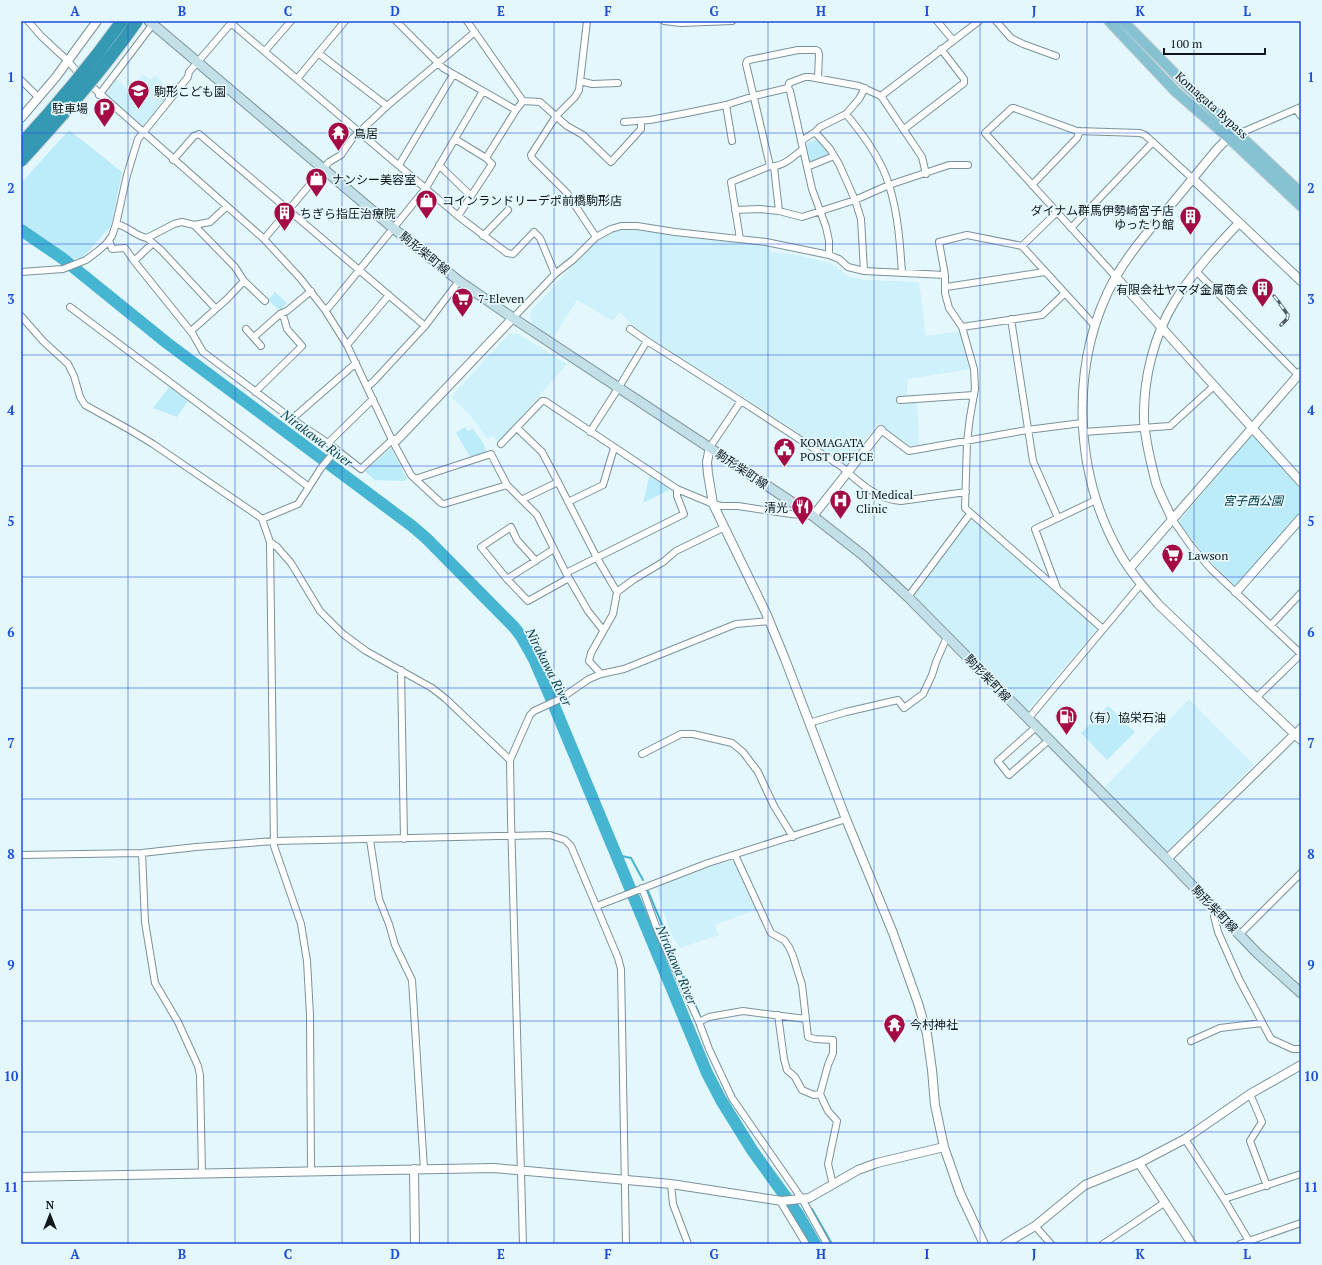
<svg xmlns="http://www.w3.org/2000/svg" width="1322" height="1265" font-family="'PT Serif','Noto Sans JP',serif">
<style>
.built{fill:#cff1fc}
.green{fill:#bcebfa}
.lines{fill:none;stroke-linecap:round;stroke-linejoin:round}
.stream{stroke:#46b5d2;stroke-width:2}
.river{stroke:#46b5d2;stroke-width:12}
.minor-casing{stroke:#7b9299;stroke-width:8}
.tertiary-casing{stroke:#7b9299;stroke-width:10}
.secondary-casing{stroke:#7b9299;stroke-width:11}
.primary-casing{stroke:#d4d5d6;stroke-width:12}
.minor{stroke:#fff;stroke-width:6}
.tertiary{stroke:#fff;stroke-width:8}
.secondary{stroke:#c3e0e8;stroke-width:9}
.primary{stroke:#86c2d1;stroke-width:10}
.rail-casing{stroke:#4f5c60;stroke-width:3.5}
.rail{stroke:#e3f7fd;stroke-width:2;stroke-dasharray:6;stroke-linecap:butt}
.motorway-bridge-casing{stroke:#d4d5d6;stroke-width:14;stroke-linecap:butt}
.motorway-bridge{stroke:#3699b3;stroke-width:12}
.grid{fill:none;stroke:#1d4ed8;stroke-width:1;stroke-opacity:0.55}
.labels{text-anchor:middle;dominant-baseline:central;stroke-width:3.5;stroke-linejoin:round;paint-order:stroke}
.poi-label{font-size:12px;fill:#0e171a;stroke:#e3f7fd;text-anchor:start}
.street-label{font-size:12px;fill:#0e171a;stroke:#e3f7fd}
.park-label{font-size:12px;font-style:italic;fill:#003541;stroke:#e3f7fd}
.water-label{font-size:13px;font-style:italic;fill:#124350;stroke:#e3f7fd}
.neatline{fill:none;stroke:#1d4ed8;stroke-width:1.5}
.grid-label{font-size:13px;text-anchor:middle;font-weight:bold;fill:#1d4ed8}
</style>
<rect width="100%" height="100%" fill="#e3f7fd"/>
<!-- built -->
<path class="built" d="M143,74l7,6 5,-5 17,16 -31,37 -37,-35 12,-14 12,10z
M625,228l22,1 123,17 1,6 27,3 32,8 20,14 17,3 52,2 7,54 34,-5 10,38 -62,10 -2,23 11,-1 2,44 -10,1 -31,-23 -31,41h-4l-68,-47 -126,-80 -18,-13 -11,-12 -7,9 -36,-21 -24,38 -21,-14 -2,-12 62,-67 8,-8 11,-6z
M509,334h9l49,30 -69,79 -4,-7 -7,3 -17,-24 -19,-18z
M976,521l121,105v3l-70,82 -114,-117 53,-72z
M1189,699l65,66 -87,87 -63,-64z
M732,860l3,1 22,48 -42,16 4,10 -39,13 -7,-11 -7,-17 -10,-34 49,-18z"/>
<!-- green -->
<path class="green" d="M69,130l53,42 -11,54 -28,31 -11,2 -51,-35v-41z
M815,140l5,1 10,11 -2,4 -14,6 -5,-1 -2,-13v-5z
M275,292l12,11 -7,8 -12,-11z
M170,386l18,15 -11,16 -24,-9z
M465,427l3,4 5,-2 9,12 4,9 -1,3 -14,5 -15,-25z
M1250,437h4l47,52v23l-63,72 -4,1 -29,-29 -25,-32v-4z
M391,448l16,31 -3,2 -29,-1 -10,-9z
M650,474l18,12 1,4 -26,13z
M1108,706l27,26 -28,28 -26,-27z"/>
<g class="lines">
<!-- stream -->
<path class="stream" d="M617,855l14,3 12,22
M648,891l52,125
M812,1209l20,35"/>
<!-- river -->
<path class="river" d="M21,230l41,28 105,85 245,183 14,12 88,89 7,9 13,23 16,37 157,377 14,27 31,50 46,64 17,30"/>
<defs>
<path id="minor" d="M28,21l13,15 27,25 13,15
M396,21l47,47 73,42
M467,21l56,80 17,1 27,24 16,9 28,27 30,-33v-8
M587,21l-8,69 -4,7 -19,19 -25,39 1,3 35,35 29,44
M664,21l17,2 51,-2
M937,21l16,19
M996,21l15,17 12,6 33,12
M231,23l227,193 34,-52 -6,-6 -31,-19
M265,51l26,-30
M318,53l69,53
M297,79l48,-58
M21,80l18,18
M580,81l12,3 26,-1
M88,83l176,156 36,39 25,32 22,35 45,95 19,35 30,28 3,1 63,-19
M788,88l1,-5 16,-6h5l49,9 22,10 41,61 4,17
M99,95l54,-71
M881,96l98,-75
M726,105l6,36
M1296,109l5,7
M846,114c16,19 36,47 43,71 9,28 11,58 13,88
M624,122l26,-2 37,-7 39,-8 28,-9 34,-8 2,3 22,98 14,38 3,14v14
M904,129l60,-46v-4l-23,-30
M815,132l15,17 9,15 16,36 6,19 3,52
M1238,134l63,-27
M801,141l14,-9 5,-5 26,-13 13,-15 6,-11
M486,158l30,-48 7,-9
M173,160l21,-24 5,-2 226,192
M399,165l54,-90
M439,165l32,31
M770,166l-24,-102 1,-3 2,-1 49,-10h18l2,1 1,3 -1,24
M774,167l5,44
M807,167l27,-11
M1032,185l45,-47 3,-7
M226,207l-16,15 -16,3 41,42 9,14 21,20
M735,210l25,-1 19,2 23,6 53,-17 34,-15 60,-20h19
M458,216l49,37 6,1 21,-22 6,6 15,36
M116,224c12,2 19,12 31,14l27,-14 8,-2 12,3
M1071,228l82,-86
M483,236l25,-26
M147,238l14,12 54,58
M264,239l65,-77 12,-7 11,-16 35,-33 88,-74
M740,239l-9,-57 39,-16c12,2 24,-10 33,-17
M109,240l3,9 13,-1 9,13
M152,244l-18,17 58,72
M1022,246l35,-34
M1196,271l102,104
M21,272l42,-3 23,-9 12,-9 8,-7 6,-8 4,-12 11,-49 11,-36 50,-62 1,-5 44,-51
M1116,277l-131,-144 27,-25h2l63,23 63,2 5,2 48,44
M244,281l-17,18 -36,32 12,21 89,67 36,24 33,26 31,-29
M946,287l99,-15
M70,307l239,180
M325,310l4,-3 97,-119 57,-97
M21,316l22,25 25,23 6,12 6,21 5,8 45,25 23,14 104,71 5,4 8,23 4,304 27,78 6,37 3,54 1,156
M513,318l42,-44 19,-15 22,-22 15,-8 10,-3h16l38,6 91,10 63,13 10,4 9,8 16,4 81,4
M1011,319l22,142 25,57
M1095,326l-73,-80 -55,-11 -28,7 6,33v18l4,15 13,19 12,42 1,20 -5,28 -3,25 -2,66 138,121
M962,327l80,-12 23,-22
M246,329l15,17
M630,329l17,12 94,60 101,66c16,15 36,33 59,34l65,-9
M254,337l26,-23 7,-3 24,-20
M347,345l42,-50
M367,387l7,-6 51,-55 34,-45
M255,392l47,-46 -15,-17 -3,-11 -4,-4
M900,400l74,-5
M292,419l64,-56
M517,428l25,24 16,30 -35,17
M881,430l28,21 118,-21 55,-7
M590,432l29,-45 28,-46
M1083,432l87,-6 44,-40
M328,443l45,-44
M501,444l41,-43h3l132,88 36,15 8,2h17l53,8 20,2
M710,447l31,-46
M416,480l2,-2 73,-24 16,31 30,30 29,58 22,38 15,19
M558,482l39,76 20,34
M568,502l35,-17 11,-37
M262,519l36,-15 23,-36 15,-18
M1172,519l19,27 20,23 90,85
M270,542l7,5 14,16 29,48 23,23 23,17 66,37 14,11 64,61
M536,561l-19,-21 -6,-13 -30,20 26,32 47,-30
M566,573l118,-59 -7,-18v-7
M507,579l21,22 41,-23
M1057,588l-22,-59 61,-29
M908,597l62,-83
M1271,625l30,-32
M401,670l3,169
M601,674l-12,-13 2,-8 22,-39 4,-22 16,-12 30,-18 13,-11 47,-23
M1256,698l45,-44
M1028,719l113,-135
M809,723l37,-11 52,-12 6,8 19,-14 9,-19 4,-13 11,-25
M1036,727l-38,34 11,14 40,-35
M1295,734l6,-7
M642,754l39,-20h12l39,9 11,9 15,20 16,34 19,31
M370,840l9,59 10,25 6,21 17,35 12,189
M142,853l3,69 10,61 23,39 20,44 2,9 2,99
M21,855l121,-2 54,-6 79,-6 275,-6 15,5 6,6 47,112 3,11 5,275
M735,855l36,78 13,7 5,7 4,9 9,29 6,52 7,2 18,1v13l-5,12 -8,29 8,17 9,10 -9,43 5,21
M642,888l15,41 42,93 10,27 23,49 70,101 25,45
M597,906l111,-43 138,-44
M1216,911l-2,5 4,16 21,47 32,60 22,10h8
M1239,935l62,-62
M778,1015l6,44 3,11 8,7 7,13 12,5 6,-1
M699,1022l10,-5 34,-6 63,8
M1191,1041l29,-13 42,-5
M1250,1094l12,28 -12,19 17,45
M1185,1139l39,60 25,42
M671,1184l2,20 15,40
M1224,1199l77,-25
M780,1201l26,43
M1035,1226l16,18
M523,1244l-12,-425 -1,-59 20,-45 4,-4 26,-12 29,-20 12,-5 23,-5 112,-45 33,-3
M1103,1244l61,-41
M1240,1244l61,-21"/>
<path id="tertiary" d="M21,118l35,-41 41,-56
M1233,136l-7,4 -8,8c-16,19 -32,39 -48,58 -20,23 -40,46 -55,72 -46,84 -42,194 5,276 11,19 25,35 39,51l142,135
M1193,179l108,102
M1116,277l185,205
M392,440h5l116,-122
M710,447l-3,15 1,12 5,30 53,109 19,46 61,160 47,114 25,70 9,31 5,36 3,35 9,42 16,46 24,51
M813,516l68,-86
M1172,519c-5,-12 -12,-24 -16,-36 -5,-20 -11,-42 -12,-63 -1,-41 10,-85 31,-119 18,-29 41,-54 64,-78
M1130,568l171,-196
M1236,592l65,-74
M1167,859l128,-125
M1139,1163l53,81
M414,1169l1,75
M21,1177l473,-9 177,16 111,17 27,-3 49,-28 19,-7 67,-16
M1005,1244l30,-18 50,-41 54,-22 46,-24 65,-45 51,-29"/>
<path id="secondary" d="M149,21l244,207 66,53 54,37 300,198 51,40 44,41 259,262 90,94 44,40"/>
<path id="primary" d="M1109,21l66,70 55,48 71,67
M1123,21l60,61 118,111"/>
</defs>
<!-- minor casing -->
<use href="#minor" class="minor-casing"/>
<!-- tertiary casing -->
<use href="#tertiary" class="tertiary-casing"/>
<!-- secondary casing -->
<use href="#secondary" class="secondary-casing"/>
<!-- primary casing -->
<use href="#primary" class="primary-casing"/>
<!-- minor -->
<use href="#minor" class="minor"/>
<!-- tertiary -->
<use href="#tertiary" class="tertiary"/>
<!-- secondary -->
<use href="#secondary" class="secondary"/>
<!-- primary -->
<use href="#primary" class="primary"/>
<defs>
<path id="rail" d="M1274,296l5,6
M1280,304l8,11 -1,4 -6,6"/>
</defs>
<!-- rail casing -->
<use href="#rail" class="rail-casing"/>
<!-- rail -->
<use href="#rail" class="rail"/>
<defs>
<path id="motorway-bridge" d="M21,144c36,-39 70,-80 101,-123
M21,161c41,-45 81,-90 116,-140"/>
</defs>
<!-- motorway-bridge casing -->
<use href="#motorway-bridge" class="motorway-bridge-casing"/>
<!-- motorway-bridge -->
<use href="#motorway-bridge" class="motorway-bridge"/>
</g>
<!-- grid -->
<path class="grid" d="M128,21v1223M235,21v1223M342,21v1223M448,21v1223M554,21v1223M661,21v1223M768,21v1223M874,21v1223M980,21v1223M1087,21v1223M1194,21v1223M21,133h1280M21,244h1280M21,355h1280M21,466h1280M21,577h1280M21,688h1280M21,799h1280M21,910h1280M21,1021h1280M21,1132h1280"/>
<!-- icons -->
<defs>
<symbol id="school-pin" viewBox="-11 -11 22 30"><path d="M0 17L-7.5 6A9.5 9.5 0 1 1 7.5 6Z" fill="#a40b44" stroke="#e3f7fd"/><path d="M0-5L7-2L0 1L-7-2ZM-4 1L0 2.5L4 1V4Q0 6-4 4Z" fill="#fff"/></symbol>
<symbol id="parking-pin" viewBox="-11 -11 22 30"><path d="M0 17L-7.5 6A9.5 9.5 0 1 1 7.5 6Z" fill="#a40b44" stroke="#e3f7fd"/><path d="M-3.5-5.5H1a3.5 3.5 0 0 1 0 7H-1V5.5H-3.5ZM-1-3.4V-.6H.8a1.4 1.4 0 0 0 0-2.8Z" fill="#fff"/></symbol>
<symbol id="temple-pin" viewBox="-11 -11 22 30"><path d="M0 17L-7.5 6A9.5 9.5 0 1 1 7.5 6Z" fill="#a40b44" stroke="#e3f7fd"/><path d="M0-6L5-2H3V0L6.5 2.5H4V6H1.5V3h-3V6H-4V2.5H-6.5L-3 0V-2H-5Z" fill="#fff"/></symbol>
<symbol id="shop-pin" viewBox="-11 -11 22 30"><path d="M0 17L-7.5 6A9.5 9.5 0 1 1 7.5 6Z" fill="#a40b44" stroke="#e3f7fd"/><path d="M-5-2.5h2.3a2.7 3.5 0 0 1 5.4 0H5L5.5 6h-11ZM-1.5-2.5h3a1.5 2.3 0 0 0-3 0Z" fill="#fff"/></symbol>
<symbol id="building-pin" viewBox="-11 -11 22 30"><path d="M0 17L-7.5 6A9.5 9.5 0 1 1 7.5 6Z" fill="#a40b44" stroke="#e3f7fd"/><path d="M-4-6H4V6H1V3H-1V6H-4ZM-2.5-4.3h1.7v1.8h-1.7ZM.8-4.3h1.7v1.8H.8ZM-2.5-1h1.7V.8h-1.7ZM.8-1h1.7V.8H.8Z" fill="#fff"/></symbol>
<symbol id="supermarket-pin" viewBox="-11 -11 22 30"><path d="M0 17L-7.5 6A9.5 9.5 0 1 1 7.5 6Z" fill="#a40b44" stroke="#e3f7fd"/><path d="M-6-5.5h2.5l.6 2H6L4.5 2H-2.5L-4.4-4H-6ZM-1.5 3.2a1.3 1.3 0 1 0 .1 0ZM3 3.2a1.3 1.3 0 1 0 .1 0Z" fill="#fff"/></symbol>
<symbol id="civic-pin" viewBox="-11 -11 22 30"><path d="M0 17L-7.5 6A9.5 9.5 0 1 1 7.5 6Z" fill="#a40b44" stroke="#e3f7fd"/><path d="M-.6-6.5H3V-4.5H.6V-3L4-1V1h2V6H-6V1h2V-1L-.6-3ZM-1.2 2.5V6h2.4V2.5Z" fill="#fff"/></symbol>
<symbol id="hospital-pin" viewBox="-11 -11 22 30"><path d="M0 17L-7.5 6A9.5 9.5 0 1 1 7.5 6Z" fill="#a40b44" stroke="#e3f7fd"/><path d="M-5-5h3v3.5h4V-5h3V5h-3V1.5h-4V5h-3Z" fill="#fff"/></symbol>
<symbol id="restaurant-pin" viewBox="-11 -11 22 30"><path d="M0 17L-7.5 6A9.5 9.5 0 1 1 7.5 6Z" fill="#a40b44" stroke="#e3f7fd"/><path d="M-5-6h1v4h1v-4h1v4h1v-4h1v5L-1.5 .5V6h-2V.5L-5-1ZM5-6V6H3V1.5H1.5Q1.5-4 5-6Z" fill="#fff"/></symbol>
<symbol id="fuel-pin" viewBox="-11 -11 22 30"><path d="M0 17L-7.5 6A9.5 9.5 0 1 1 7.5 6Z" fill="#a40b44" stroke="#e3f7fd"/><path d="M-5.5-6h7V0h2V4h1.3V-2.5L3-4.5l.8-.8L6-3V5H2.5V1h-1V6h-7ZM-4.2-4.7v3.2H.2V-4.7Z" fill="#fff"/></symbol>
</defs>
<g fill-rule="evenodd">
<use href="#school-pin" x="126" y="78" width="25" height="34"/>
<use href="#parking-pin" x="92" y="96" width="25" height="34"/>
<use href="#temple-pin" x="326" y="120" width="25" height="34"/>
<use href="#shop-pin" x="304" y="166" width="25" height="34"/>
<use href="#shop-pin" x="414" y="188" width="25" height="34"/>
<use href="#building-pin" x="272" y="200" width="25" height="34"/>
<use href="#building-pin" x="1178" y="204" width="25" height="34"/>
<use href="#building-pin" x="1250" y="276" width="25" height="34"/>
<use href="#supermarket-pin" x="450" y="286" width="25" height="34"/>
<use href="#civic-pin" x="772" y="436" width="25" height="34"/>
<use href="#hospital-pin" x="828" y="488" width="25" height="34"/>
<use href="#restaurant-pin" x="790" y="494" width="25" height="34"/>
<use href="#supermarket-pin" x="1160" y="542" width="25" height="34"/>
<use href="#fuel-pin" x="1054" y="704" width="25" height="34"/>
<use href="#temple-pin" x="882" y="1012" width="25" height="34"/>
</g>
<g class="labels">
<!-- poi labels -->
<g class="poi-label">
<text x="154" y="91">駒形こども園</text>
<text x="88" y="108" text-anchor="end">駐車場</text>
<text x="354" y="133">鳥居</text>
<text x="332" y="179">ナンシー美容室</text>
<text x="442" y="200">コインランドリーデポ前橋駒形店</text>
<text x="1174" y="210" text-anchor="end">ダイナム群馬伊勢崎宮子店<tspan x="1174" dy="14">ゆったり館</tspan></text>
<text x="300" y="213">ちぎら指圧治療院</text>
<text x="1248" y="289" text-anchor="end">有限会社ヤマダ金属商会</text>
<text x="478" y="298">7-Eleven</text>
<text x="800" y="442">KOMAGATA<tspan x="800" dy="14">POST OFFICE</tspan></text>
<text x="856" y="494">UI Medical<tspan x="856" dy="14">Clinic</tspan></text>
<text x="788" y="507" text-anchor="end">清光</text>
<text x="1188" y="555">Lawson</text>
<text x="1082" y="717">（有）協栄石油</text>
<text x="910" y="1024">今村神社</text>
</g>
<!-- street labels -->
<g class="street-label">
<text transform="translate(1212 105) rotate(42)">Komagata Bypass</text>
<text transform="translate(425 253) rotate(39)">駒形柴町線</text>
<text transform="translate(742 469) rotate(34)">駒形柴町線</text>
<text transform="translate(988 678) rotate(46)">駒形柴町線</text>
<text transform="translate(1215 909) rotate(46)">駒形柴町線</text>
</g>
<!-- park labels -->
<g class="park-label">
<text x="1253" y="500">宮子西公園</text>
</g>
<!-- water labels -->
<g class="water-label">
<text transform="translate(317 438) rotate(37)">Nirakawa River</text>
<text transform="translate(549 667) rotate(63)">Nirakawa River</text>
<text transform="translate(677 965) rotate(67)">Nirakawa River</text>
</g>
</g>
<!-- border -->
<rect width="1322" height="1265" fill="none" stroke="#e3f7fd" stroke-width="44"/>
<!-- north arrow -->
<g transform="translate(50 1215)" stroke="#e3f7fd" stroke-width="3" paint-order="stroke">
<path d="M0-3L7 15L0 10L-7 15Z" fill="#0e171a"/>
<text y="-6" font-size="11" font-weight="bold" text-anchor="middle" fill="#0e171a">N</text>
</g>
<!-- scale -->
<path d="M1164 48v6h101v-6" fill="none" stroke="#0e171a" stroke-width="2"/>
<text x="1170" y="48" font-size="12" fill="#0e171a" stroke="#e3f7fd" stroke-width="3" paint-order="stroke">100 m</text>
<rect x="22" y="22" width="1278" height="1221" class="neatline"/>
<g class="grid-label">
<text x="75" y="16">A</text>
<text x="182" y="16">B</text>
<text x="288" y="16">C</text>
<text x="395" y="16">D</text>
<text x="501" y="16">E</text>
<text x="608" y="16">F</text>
<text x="714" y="16">G</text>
<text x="821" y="16">H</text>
<text x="927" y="16">I</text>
<text x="1034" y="16">J</text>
<text x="1140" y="16">K</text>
<text x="1247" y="16">L</text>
<text x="11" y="82">1</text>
<text x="1311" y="82">1</text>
<text x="11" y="193">2</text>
<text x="1311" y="193">2</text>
<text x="11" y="304">3</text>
<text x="1311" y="304">3</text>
<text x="11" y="415">4</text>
<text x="1311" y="415">4</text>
<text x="11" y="526">5</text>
<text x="1311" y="526">5</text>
<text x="11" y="637">6</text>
<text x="1311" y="637">6</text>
<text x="11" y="748">7</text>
<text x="1311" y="748">7</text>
<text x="11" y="859">8</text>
<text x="1311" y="859">8</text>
<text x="11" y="970">9</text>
<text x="1311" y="970">9</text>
<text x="11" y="1081">10</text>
<text x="1311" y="1081">10</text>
<text x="11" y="1192">11</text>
<text x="1311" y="1192">11</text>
<text x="75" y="1259">A</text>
<text x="182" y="1259">B</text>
<text x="288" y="1259">C</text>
<text x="395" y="1259">D</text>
<text x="501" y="1259">E</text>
<text x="608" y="1259">F</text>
<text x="714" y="1259">G</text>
<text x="821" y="1259">H</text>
<text x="927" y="1259">I</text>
<text x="1034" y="1259">J</text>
<text x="1140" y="1259">K</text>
<text x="1247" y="1259">L</text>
</g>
</svg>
